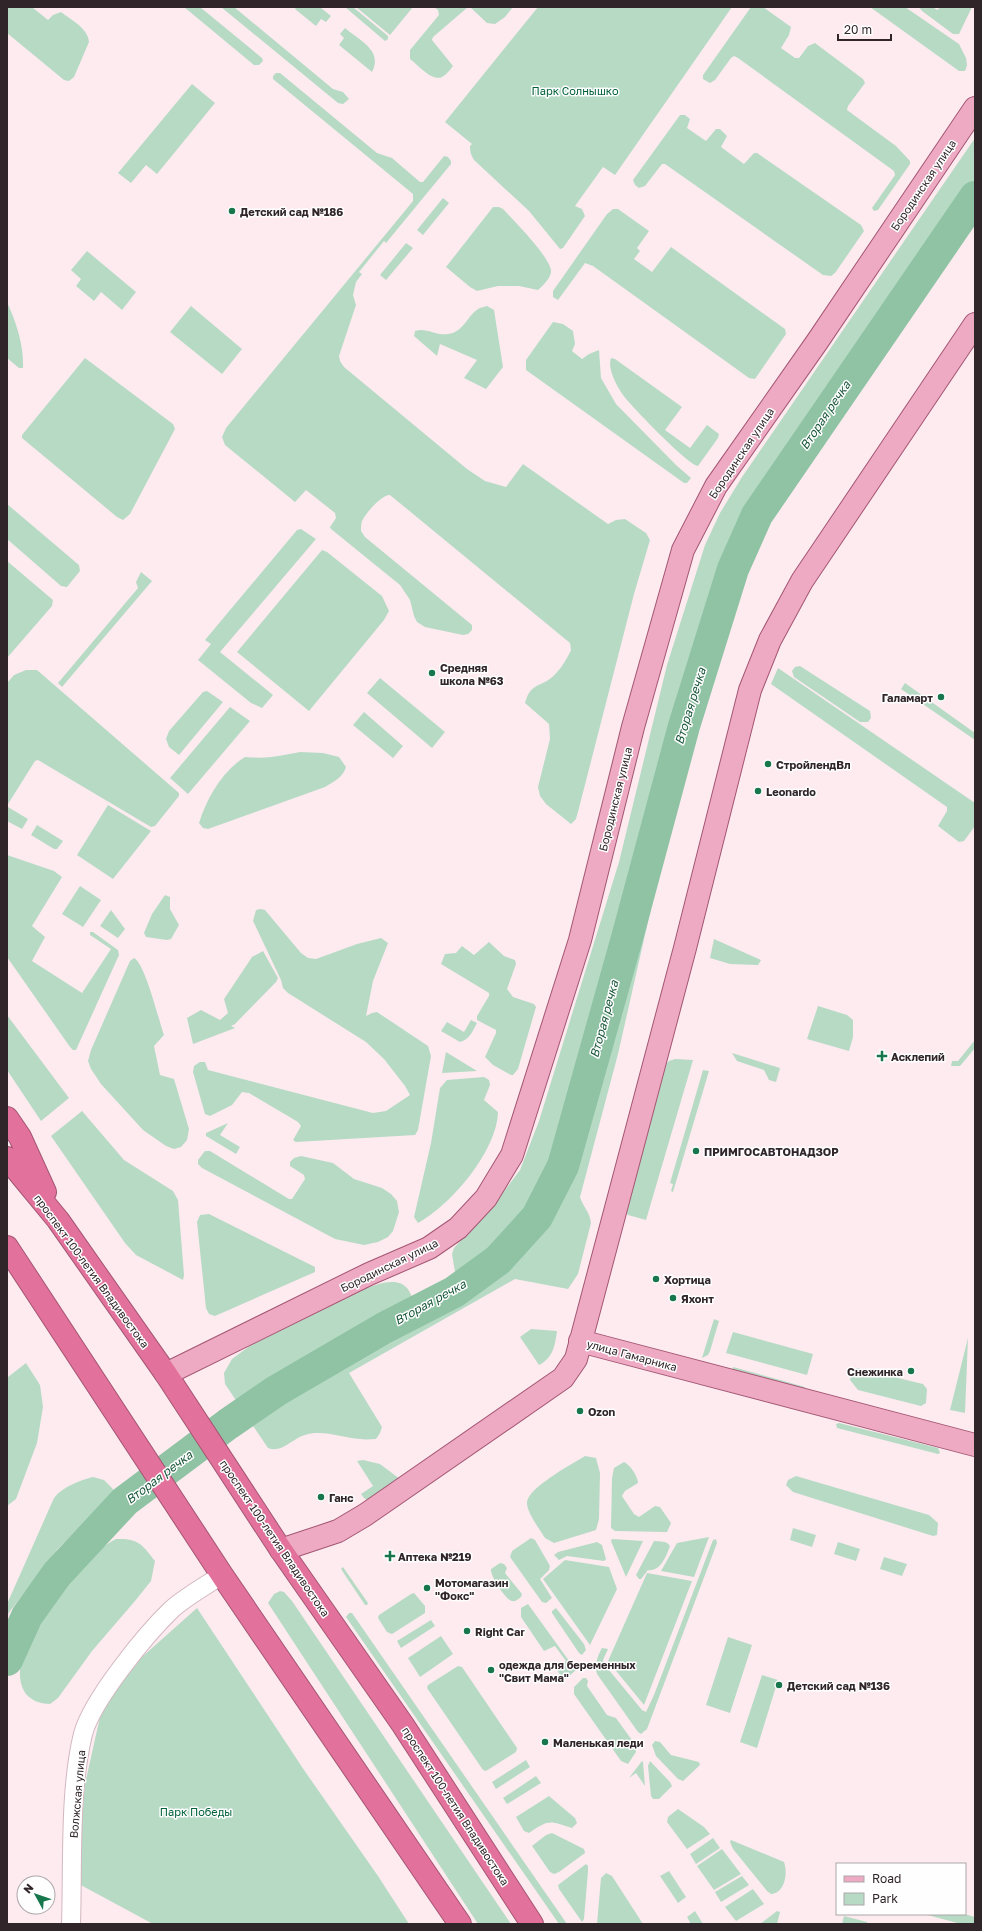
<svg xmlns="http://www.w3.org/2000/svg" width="982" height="1931" font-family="'Golos Text',sans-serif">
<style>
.green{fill:#b7dac5}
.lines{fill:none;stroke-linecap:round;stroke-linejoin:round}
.river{stroke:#8fc3a4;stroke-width:32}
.minor-casing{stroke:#d3b7c0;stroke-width:20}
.major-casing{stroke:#a45673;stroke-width:24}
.highway-casing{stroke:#a45673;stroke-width:24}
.minor{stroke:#fff;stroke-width:18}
.major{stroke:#eeaac3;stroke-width:22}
.highway{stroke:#e2719b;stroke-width:22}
.poi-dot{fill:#18764d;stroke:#fefefe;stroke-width:1.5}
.labels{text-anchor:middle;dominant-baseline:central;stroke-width:3;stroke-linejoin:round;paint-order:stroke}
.park-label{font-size:11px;fill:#00613b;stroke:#fefefe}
.street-label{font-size:11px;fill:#302529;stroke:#fefefe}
.poi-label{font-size:11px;font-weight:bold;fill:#302529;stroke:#fefefe;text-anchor:start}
.water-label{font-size:12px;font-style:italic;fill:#185639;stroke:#fefefe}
</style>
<rect width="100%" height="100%" fill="#fdebf0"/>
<!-- green -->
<path class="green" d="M7,7h25l16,13 5,-5 8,-3c10,8 27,16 28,30l-15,35 -5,4 -5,-1 -57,-47z
M184,7h16l62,51 1,3 -4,4h-5z
M221,7h13l99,82 10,3 6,7 -6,5 -5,-1z
M296,7h24l11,9 -5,6 -5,-3 -5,7 -21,-17z
M345,7h8l35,29v3l-3,2z
M356,7h57l-23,28z
M434,7h34l-35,30 -1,3 21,26c-3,4 -7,9 -11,11 -10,5 -25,-13 -32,-18v-9l29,-35 -1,-5z
M470,7h43l-8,10 -10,7 -8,-1z
M538,7h194l-117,168 -12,-8 -28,39 7,3 3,7 -22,32 -3,1 -31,-38 -55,-51c-3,-5 -4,-8 -4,-14l2,-2 -27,-22z
M751,7h12l28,20 -2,8 -8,13 14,10h4l9,-12 7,-3 48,36 2,4 -17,23 -1,4 49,36 14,15v3l-32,46 -4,1 -2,-3 23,-33 -1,-4 -156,-113 -4,-2 -3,2 -16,22 -5,3 -7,-4v-4z
M870,7h35l54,37 7,14 1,7 -2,6h-6z
M919,7h14l4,3 4,-3h31l-13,27h-6l-31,-23z
M345,28c15,13 38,22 27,44l-33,-27 5,-7 -4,-4z
M276,73h4l97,80 15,5 28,24h3l21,-26 4,1 3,4v3l-65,79 -2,-2 -25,31 3,2 -6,8 -3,13 3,10 -17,51 1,5 4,6 123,102 18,12 21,6 17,-23 85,60 8,-4 9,-1 21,14 4,7 -16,54 -55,214 -3,11 -5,5 -25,-20 -6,-8 -2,-9 12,-48 -1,-15 -24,-21c6,-20 13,-15 26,-25 8,-6 16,-19 20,-28l-1,-7 -180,-148c-9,0 -24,18 -28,26 -1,3 -1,7 -1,10l4,6 107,88v5l-4,4 -5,1 -38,-8 -8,-5 -3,-6 -4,-16 -10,-15 -69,-56 -1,-2 6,-9 -1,-5 -29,-23 -11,12 -70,-57 -3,-8 4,-9 187,-227v-7l-140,-115v-3z
M192,84l23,19 -58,71 -11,-9 -15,18 -13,-10z
M680,115h5l5,4 -3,9 19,13 10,-12h4l7,7 -6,11 23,17 10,-11h3l104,72 3,6 -29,42 -4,3 -8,-1 -158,-111h-3l-17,22 -6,2 -4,-3 -2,-5z
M975,138v84l-165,238 -34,52 -27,46 -21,56 -16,50 -18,68 -44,181 -32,141 -38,143c3,10 10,15 11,26l-13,51 -10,15 -53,-10 -166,94 33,54 -2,6 -4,6c-5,0 -10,1 -16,0 -17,-1 -38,-10 -55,-4 -12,3 -24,19 -37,13l-43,-64 -1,-11 8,-14 19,-14 116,-57c11,-4 30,-11 40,0 4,5 4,9 9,13l37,-19 3,-4 -4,-24 2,-6 42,-46 24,-32 19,-49 80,-259 48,-197 38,-120 15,-32 22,-36z
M443,198l6,5 -26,32 -6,-5z
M493,207h6l4,2c11,12 45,46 48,61 1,7 -8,16 -13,20l-19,-4h-21l-21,5 -7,-4 -24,-20z
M613,209h5l31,22 -12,17 3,3 -6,8 18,13 19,-25 114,82 1,5 -31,45 -6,-1 -156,-112 -8,-3 -27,37 -5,-3v-6l54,-77z
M406,243l7,5 -27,32 -6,-5z
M87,251l49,41 -14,18 -21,-18 -7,9 -18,-15 5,-7 -10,-9z
M7,302c9,20 17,43 16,66h-4l-12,-10z
M191,306l51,43 -20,25 -52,-42z
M487,306l7,4 9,57 -17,22 -22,-11 13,-18 -37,-16 -3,12 -23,-20 1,-5c11,-4 21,5 33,3 16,-2 19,-18 30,-25 3,-2 7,-2 9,-3z
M553,322l10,2 10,7 2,13 -3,7 10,8 7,-5 10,-4 2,28 15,26 60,61 15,13 -4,5h-3l-158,-113v-10z
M85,358l88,66 2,5 -45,85 -7,6 -6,-3 -95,-79v-3z
M611,358l4,1 67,48 -17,23 25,18 17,-23 12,9 -1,4 -20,28c-9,0 -68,-61 -75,-71 -6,-9 -16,-26 -12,-37z
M7,504l72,61 1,6 -13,16 -6,-1 -54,-47z
M301,529l15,10 -96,113 53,43 -11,13 -11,-5 -53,-43 13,-16 -6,-4 92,-110z
M322,550l5,2 55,44 7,15 -5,9 -75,91 -72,-59z
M7,561l46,39 -1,6 -45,52z
M141,572l11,9 -90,106 -4,-4 80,-95 -2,-6z
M800,666l70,45 1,7 -3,4h-8l-66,-45 -2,-6 3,-4z
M778,668l197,135v23l-11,15 -5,1 -21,-16 9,-15v-4l-176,-123z
M26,670h11l142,123v3l-24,30 -4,1 -113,-67 -3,1 -27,43v3l20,12 -6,10 -15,-8v-138l7,-8z
M380,678l65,54 -13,16 -65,-55z
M905,683l70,50v7l-74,-51z
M207,691l16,11 -44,53 -10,-8 -3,-8 3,-8 34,-39z
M230,707l20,14 -62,73 -18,-16z
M364,712l39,34 -10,12 -40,-33z
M300,752l23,1 16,4 7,10c-3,10 -11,14 -21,20l-117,42 -5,-1 -4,-5c8,-25 23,-52 46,-66 24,2 32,-1 55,-5z
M108,805l43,26 -38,48 -36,-24z
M37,825l26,16 -6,8h-3l-23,-14z
M7,855l47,16 8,6 -30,49 13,11 -13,24 50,32 29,-44 -21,-14v-3h3l25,18 1,5 -43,95h-3l-3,-3 -63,-90z
M80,886l21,14 -18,27 -21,-13z
M165,895l5,2v12l9,16 -8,14 -4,1 -21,-3 -2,-4 8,-19z
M261,909l4,1 36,43 7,5 8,1 41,-15 24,-6 7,5 -15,38 -7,35 6,-3 5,-1 51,34 3,10 -13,74 -3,5 -119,7 -3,-2 8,-14 -3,-4 -49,-29 -7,-1 -10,13 -22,11 -5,-2 -12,-42 1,-6 6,-4h5l3,8 165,43 13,-2 24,-16 -5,-9 -21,-27 -18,-17 -78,-49 -5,-5 -2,-8 -28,-59 3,-11z
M111,910l14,19 -7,9 -18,-12z
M714,939l47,21 -3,5 -28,-1 -20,-6z
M489,942l15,14 11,4 1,4 -9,25 6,8 21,7 2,3 -18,62 -5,6h-2l-18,-10 -8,-8 11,-24v-3l-19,-10v-4l12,-20v-3l-48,-29 4,-10 11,-1 6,-7 12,9z
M263,951l15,27 -2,4 -41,42 -4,2 4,2 -42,16 -6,-26 14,-8 19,10 8,-7 -4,-14 28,-42z
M134,958c11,5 25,63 30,77l-10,11 6,29 14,4 15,50 -2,11 -6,7 -7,2 -8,-3 -23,-16 -42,-46 -10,-15 -3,-8 3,-11 39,-89z
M818,1006l29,9 6,5v17l-4,14 -42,-12z
M7,1015l62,83 -28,23 -34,-51z
M471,1020l6,3c-5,9 -7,16 -17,19l-19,-11 6,-9 17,10z
M975,1040v8l-15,18h-9l1,-5h6z
M446,1052l31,19 -35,2z
M732,1053l48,15 -4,14 -7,-2 -5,-10 -27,-9z
M675,1059l18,1 -47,160 -18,-5 -2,-3 39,-147 4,-4z
M703,1070l6,1 -36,121 -2,-1 2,-7 -3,-1z
M484,1077l5,3 1,5 -6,15 14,12c-1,39 -47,93 -80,111l-4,-6 17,-74 9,-55 7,-8z
M82,1111l42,49 49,31 5,9 6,75 -1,5 -47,-25 -11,-12 -74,-107z
M228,1123l-8,12 20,12 -4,7 -30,-18v-3z
M205,1151h5l79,48h3l13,-20 -1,-4 -14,-9v-4l4,-4 7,-2 32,7 21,16 28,9 9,6 6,7 2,11 -6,19 -5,6 -10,5 -14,3 -29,-6 -133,-71 -4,-4v-4z
M209,1214l106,53v5l-100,44 -6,-2 -3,-6 -9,-86 3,-7z
M714,1319l5,2 -9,30 -2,4 -6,3z
M531,1329l26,2c-2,15 -4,27 -18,34l-19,-28z
M733,1332l80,22 -6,21 -81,-22z
M968,1338l-3,75 -15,-3z
M26,1363l14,22 3,22 -6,36 -21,56 -9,7 1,-129z
M733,1367l72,20 -1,4 -72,-20z
M857,1368l66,16 4,5 -1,14 -5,3 -63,-16 -8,-10 2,-10z
M839,1423l99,25 2,5 -2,1 -101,-26 -1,-4z
M585,1456l11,2 4,15 -1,46 -3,11 -42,13 -9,-5c-5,-8 -19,-27 -18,-36 2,-15 45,-38 58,-46z
M363,1460l17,4 20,15 -31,22 -5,-3 -3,-4 12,-8 -16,-25z
M624,1462c6,3 14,14 14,21l-13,8 -3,5 12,18 5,3 16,-11 5,1 11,16 -4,9 -52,-1 -4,-3 1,-50 2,-10z
M796,1476l133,39 9,8 -1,12 -4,1 -140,-44 -7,-7 2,-5z
M93,1477l11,3 10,10 -1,3 -56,57 -50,65v-11l47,-106c8,-11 27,-18 39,-21z
M793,1528l23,7 -4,12 -22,-7z
M709,1537l-15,40 -33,-6 16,-28z
M531,1538l4,2 15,26 -1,4 -9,9 12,19 -6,5 -4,-1 -32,-45 2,-6z
M116,1539c22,-1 26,5 39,22l-4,20 -16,20 -43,50 -34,47 -8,6c-10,0 -21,-4 -26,-13 -6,-10 -5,-27 0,-38 7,-17 18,-31 28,-45 18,-25 36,-55 64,-69z
M612,1539l31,2 -17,36 -15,-36z
M716,1539l1,4 -70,186 -6,5 -3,-2 -41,-58c-3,-9 1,-19 5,-26l6,1 -5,11 1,4 38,46 4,2 8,-17 59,-155z
M654,1541c6,1 12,-1 16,5 -4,11 -10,26 -22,24l-7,9h-2l-3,-4z
M597,1542l5,3 4,14 -2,2 -37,-5 -8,4 -5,-5 4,-3z
M838,1542l22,7 -4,12 -22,-7z
M884,1557l23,7 -5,12 -22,-7z
M565,1560l44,7 8,22 -27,56 -47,-66z
M500,1563l4,1 3,4 -2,5 17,21 -1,3c-3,2 -5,5 -9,4 -6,-1 -22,-25 -21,-32z
M343,1567l25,36 -1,2h-2l-24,-36z
M647,1573l45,8 -48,124 -36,-44z
M280,1591l4,1 8,9 219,323h-33l-210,-321 6,-9z
M414,1593l11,13v7l-33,21 -5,-2 -9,-14 1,-3 32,-21z
M528,1604l44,61 4,2 1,2 -11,10 -5,-3 -4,-6 9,-9 -11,-15 -11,5 -23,-34v-9z
M197,1608l107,162 74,106 31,48h-256l-76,-41 8,-99 17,-76 40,-51z
M556,1608l28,36 2,6 -4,5 -3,-2 -27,-40v-2z
M349,1613h3l215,311h-8l-213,-307z
M431,1620l4,6 -34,22 -4,-7z
M441,1636l12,18 -33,23 -12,-19z
M728,1637l24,8 -22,68 -24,-8z
M458,1666l4,1 55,81 -1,4 -30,19 -3,-1 -56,-82 1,-3z
M762,1675l16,5 -21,68 -17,-6z
M583,1678h3l2,3 -1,5 20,29 9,3 18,25 2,9 -8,12 -7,-3 -47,-67v-7z
M655,1741l5,1 11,13 28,7 1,3 -17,16 -5,-2 -22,-23 -4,-11z
M526,1760l4,7 -34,22 -4,-7z
M642,1761l1,1 2,24 -9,-13 -7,5z
M650,1761l20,21 2,4 -13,13h-6l-2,-3 -3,-30z
M536,1776l5,7 -34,21 -4,-6z
M549,1796l26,22 2,5 -5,5c-23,-7 -22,-9 -43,5l-5,-2 -8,-14z
M678,1809l26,18 6,7 -23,15 -20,-27 1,-5z
M552,1833l32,16 1,4 -26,19 -5,2 -4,-2 -18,-26 14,-11z
M713,1838l7,10 -24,16 -6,-10z
M731,1840l53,22c4,11 1,31 -13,32l-4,-3 -34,-42 -3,-7z
M722,1849l19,25 -27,16 -17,-24z
M586,1864l2,2v5l-4,48 -2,3 -23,-33 -1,-4z
M669,1871l17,26 -8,6 -18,-27z
M606,1873l6,3 31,48h-46l4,-46z
M742,1876l7,9 -28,17 -6,-10z
M753,1889l11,15 -28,17 -11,-14z
M695,1911l8,13h-12l-4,-7z
M777,1911l3,1 -3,12h-17z
M924,1914h40l11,3v7h-14z
M844,1916l23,6v2h-25z"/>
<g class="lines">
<!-- river -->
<path class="river" d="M7,1660l20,-44 30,-42 68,-73 103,-77 48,-33 108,-63 70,-36 44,-32 39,-43 26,-51 64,-228 57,-212 49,-157 24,-54 218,-318"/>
<defs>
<path id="minor" d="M71,1924c2,-59 -2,-133 12,-190 9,-34 63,-100 89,-125 15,-13 33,-23 50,-34"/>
<path id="major" d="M580,1341l395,104
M166,1374l203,-100 60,-26 29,-20 28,-30 26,-43 68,-215 53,-213 50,-177 33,-64 101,-144 158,-234
M281,1550l57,-19 27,-16 198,-137 13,-19 109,-411 65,-258 20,-50 32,-59 173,-257"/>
<path id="highway" d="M7,1118l13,19 25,55
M7,1158l51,62 108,154 115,176 122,175 129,199
M7,1247l215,328 238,349"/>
</defs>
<!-- minor casing -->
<use href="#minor" class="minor-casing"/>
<!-- major casing -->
<use href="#major" class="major-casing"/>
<!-- highway casing -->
<use href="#highway" class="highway-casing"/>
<!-- minor -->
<use href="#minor" class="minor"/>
<!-- major -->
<use href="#major" class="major"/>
<!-- highway -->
<use href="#highway" class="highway"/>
</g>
<!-- markers -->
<g class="poi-dot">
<circle cx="232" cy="211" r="4"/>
<circle cx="432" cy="673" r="4"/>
<circle cx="941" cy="697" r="4"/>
<circle cx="768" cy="764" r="4"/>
<circle cx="758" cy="791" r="4"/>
<path d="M880 1050h4v4h4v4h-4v4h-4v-4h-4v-4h4z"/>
<circle cx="696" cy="1151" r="4"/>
<circle cx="656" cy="1279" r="4"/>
<circle cx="673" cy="1298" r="4"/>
<circle cx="911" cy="1371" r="4"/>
<circle cx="580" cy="1411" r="4"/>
<circle cx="321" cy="1497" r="4"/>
<path d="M388 1550h4v4h4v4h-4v4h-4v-4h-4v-4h4z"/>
<circle cx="427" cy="1588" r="4"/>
<circle cx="467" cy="1631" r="4"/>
<circle cx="491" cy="1670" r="4"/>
<circle cx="779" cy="1685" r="4"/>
<circle cx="545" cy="1742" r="4"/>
</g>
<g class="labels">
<!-- park labels -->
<g class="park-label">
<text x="575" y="90">Парк Солнышко</text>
<text x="196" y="1811">Парк Победы</text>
</g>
<!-- street labels -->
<g class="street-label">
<text transform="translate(923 185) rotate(-56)">Бородинская улица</text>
<text transform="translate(741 453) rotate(-56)">Бородинская улица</text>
<text transform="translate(615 799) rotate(-76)">Бородинская улица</text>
<text transform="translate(389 1265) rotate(-26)">Бородинская улица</text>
<text transform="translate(92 1271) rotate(54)">проспект 100-летия Владивостока</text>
<text transform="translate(632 1355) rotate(15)">улица Гамарника</text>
<text transform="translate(275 1538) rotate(56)">проспект 100-летия Владивостока</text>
<text transform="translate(77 1794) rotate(-85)">Волжская улица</text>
<text transform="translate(456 1806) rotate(57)">проспект 100-летия Владивостока</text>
</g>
<!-- poi labels -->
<g class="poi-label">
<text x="240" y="211">Детский сад №186</text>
<text x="440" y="667">Средняя<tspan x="440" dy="13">школа №63</tspan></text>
<text x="933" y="697" text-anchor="end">Галамарт</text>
<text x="776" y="764">СтройлендВл</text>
<text x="766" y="791">Leonardo</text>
<text x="891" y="1056">Асклепий</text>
<text x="704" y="1151">ПРИМГОСАВТОНАДЗОР</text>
<text x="664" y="1279">Хортица</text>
<text x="681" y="1298">Яхонт</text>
<text x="903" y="1371" text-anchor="end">Снежинка</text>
<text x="588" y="1411">Ozon</text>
<text x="329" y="1497">Ганс</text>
<text x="398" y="1556">Аптека №219</text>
<text x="435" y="1582">Мотомагазин<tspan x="435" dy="13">"Фокс"</tspan></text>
<text x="475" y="1631">Right Car</text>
<text x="499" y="1664">одежда для беременных<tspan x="499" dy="13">"Свит Мама"</tspan></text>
<text x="787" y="1685">Детский сад №136</text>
<text x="553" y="1742">Маленькая леди</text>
</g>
<!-- water labels -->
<g class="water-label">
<text transform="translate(825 415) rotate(-56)">Вторая речка</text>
<text transform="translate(690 706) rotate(-73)">Вторая речка</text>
<text transform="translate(604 1019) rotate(-75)">Вторая речка</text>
<text transform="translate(430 1302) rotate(-29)">Вторая речка</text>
<text transform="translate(159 1477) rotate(-37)">Вторая речка</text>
</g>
</g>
<!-- border -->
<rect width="982" height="1931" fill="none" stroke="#302529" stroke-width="16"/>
<!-- legend -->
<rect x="836" y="1863" width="130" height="52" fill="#fefefe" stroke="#aca7a9"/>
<rect x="844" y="1876" width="20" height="6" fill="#eeaac3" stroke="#aca7a9"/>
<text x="872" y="1883" font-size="12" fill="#302529">Road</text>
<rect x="844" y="1893" width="20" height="12" fill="#b7dac5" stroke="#aca7a9"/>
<text x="872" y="1903" font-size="12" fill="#302529">Park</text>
<!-- north arrow -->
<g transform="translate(36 1895) rotate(310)"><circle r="19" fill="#fefefe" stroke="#aca7a9"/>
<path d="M0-3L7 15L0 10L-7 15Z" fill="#18764d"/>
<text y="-6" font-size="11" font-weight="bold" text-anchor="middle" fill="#302529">N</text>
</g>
<!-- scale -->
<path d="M838 34v6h53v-6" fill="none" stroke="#302529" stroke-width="2"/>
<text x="844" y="34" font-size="12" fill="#302529" stroke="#fefefe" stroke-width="3" paint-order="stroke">20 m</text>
</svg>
